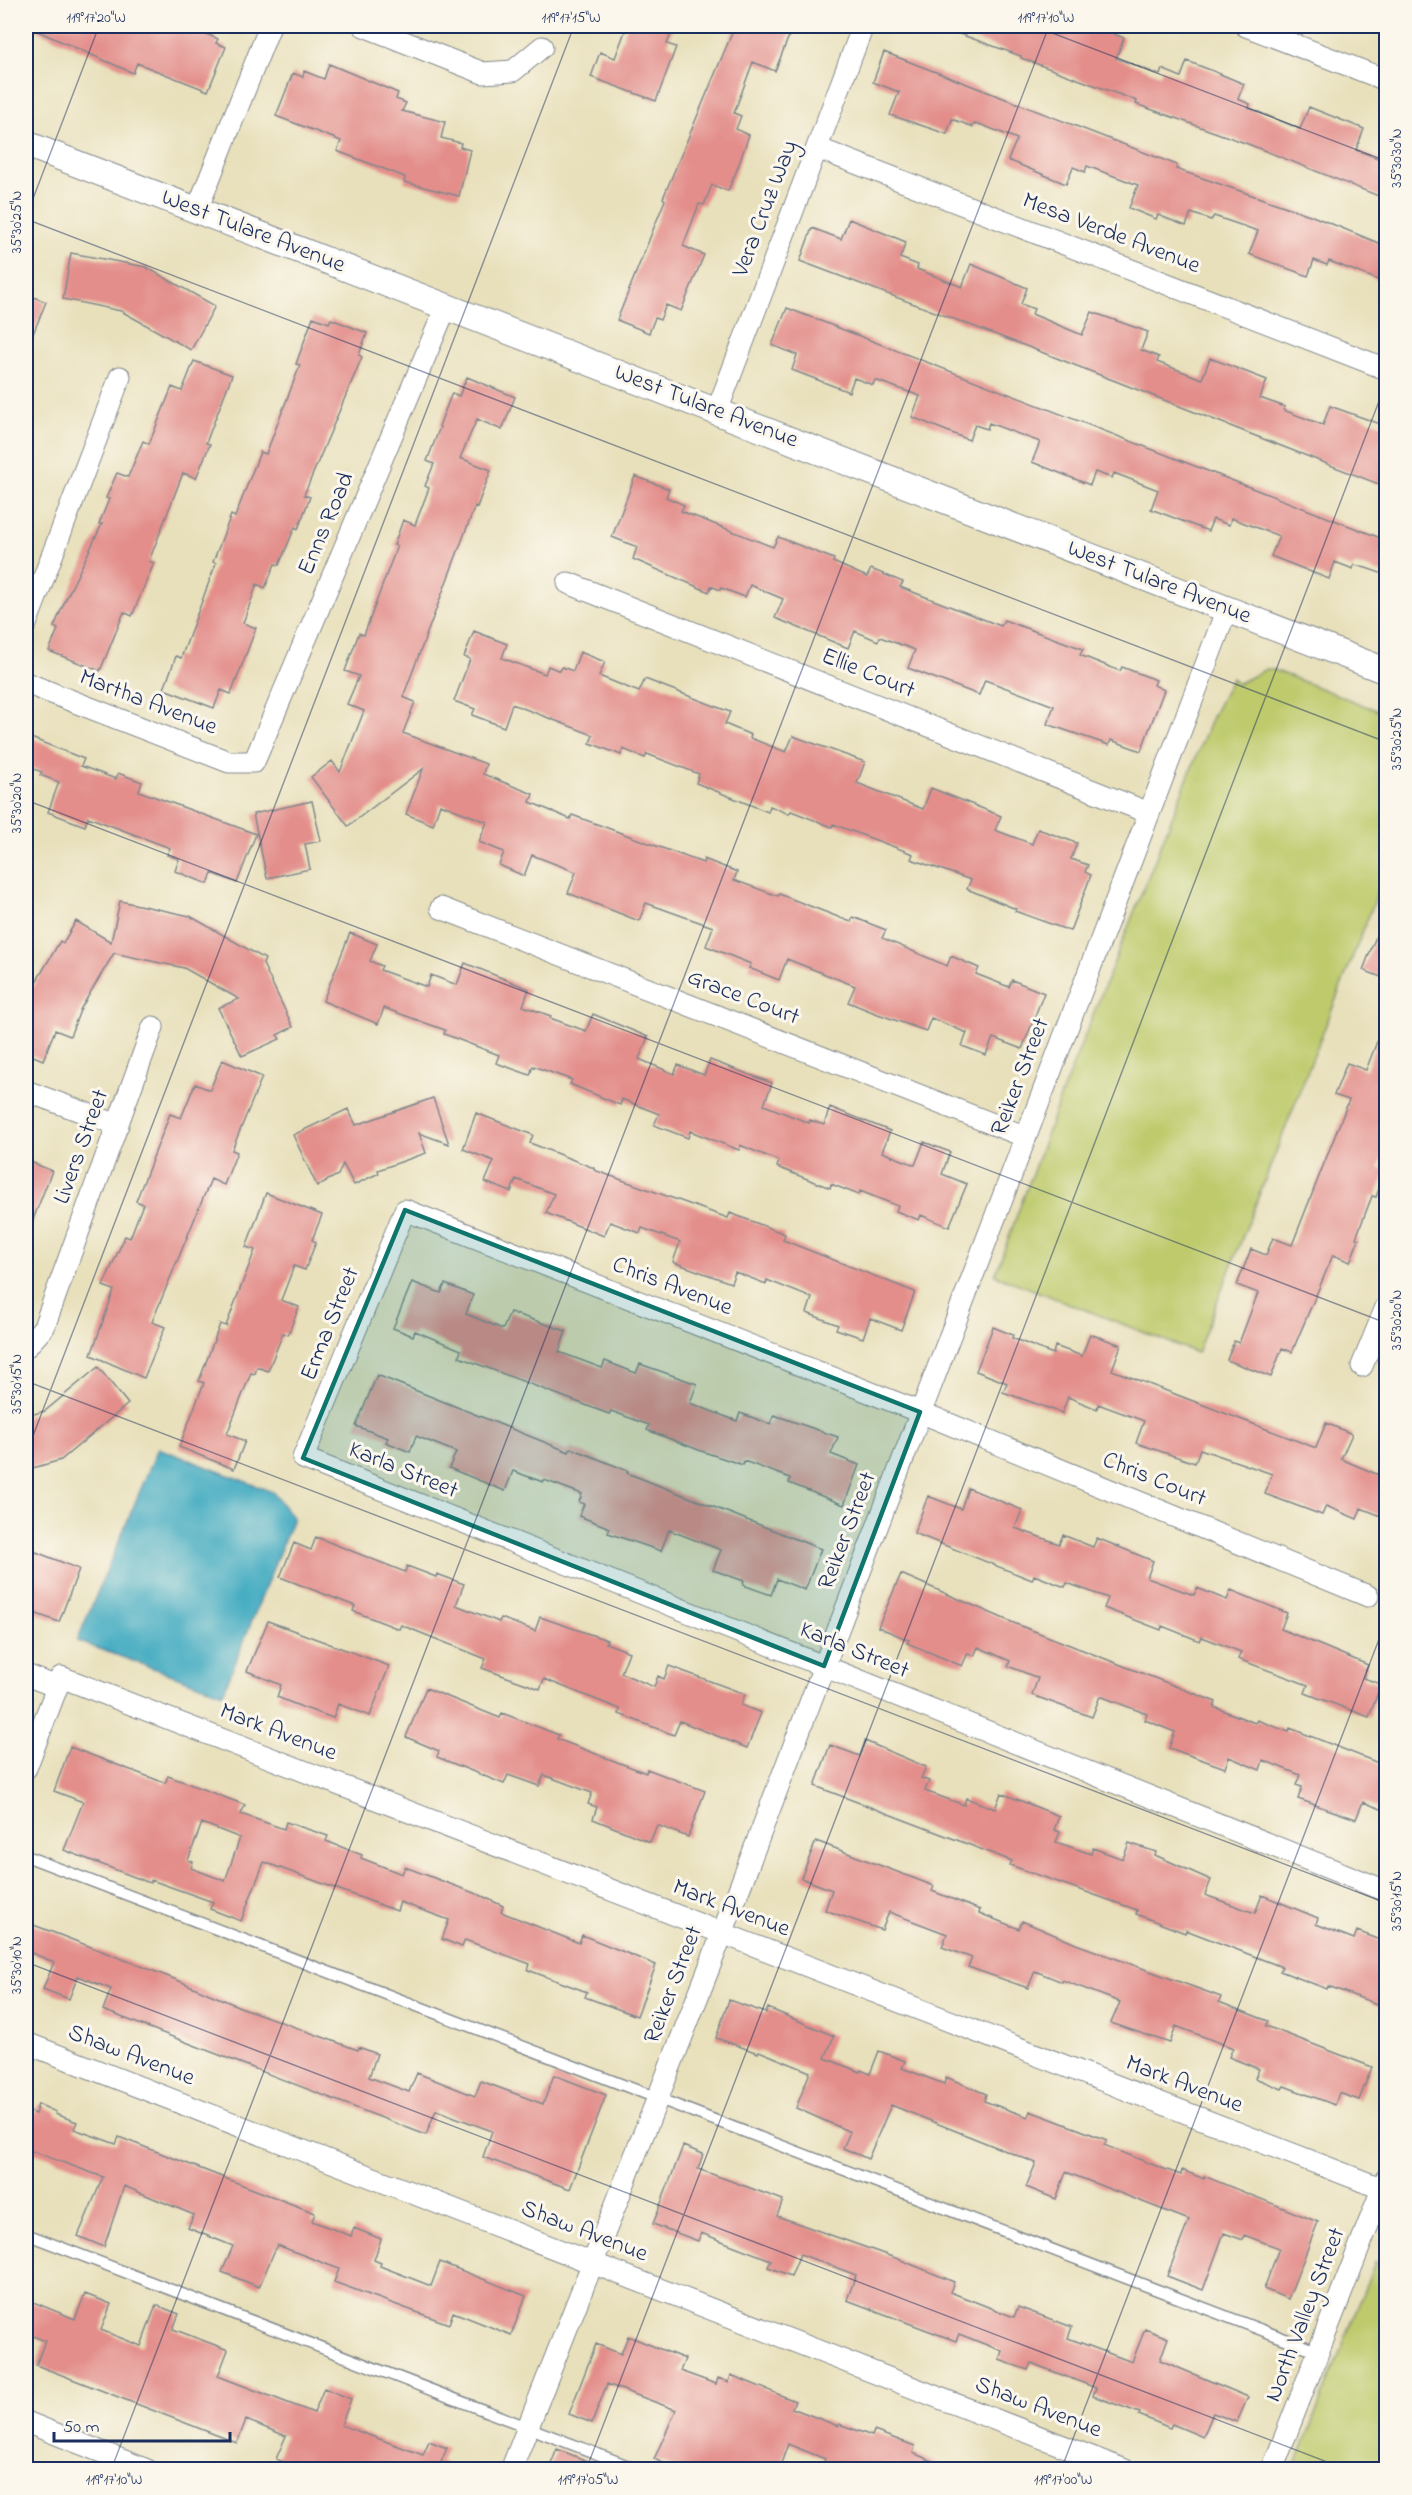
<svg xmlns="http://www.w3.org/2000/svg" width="1412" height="2495" font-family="'Indie Flower',sans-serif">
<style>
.green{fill:#beca6c;stroke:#6c7c65;stroke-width:1.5}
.water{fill:#42abc1;stroke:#2e6d90;stroke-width:1.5}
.building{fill:#e38e8b;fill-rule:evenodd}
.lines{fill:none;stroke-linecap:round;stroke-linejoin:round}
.service-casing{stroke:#82888c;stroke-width:13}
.minor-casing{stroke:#82888c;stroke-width:23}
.tertiary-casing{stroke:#82888c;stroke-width:28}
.service{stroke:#fff;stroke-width:10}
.minor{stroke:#fff;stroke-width:21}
.tertiary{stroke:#fff;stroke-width:26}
.marked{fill:#0f766e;fill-opacity:0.2;stroke:#0f766e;stroke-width:4.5;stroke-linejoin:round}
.ticks{fill:none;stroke:#1b2f5e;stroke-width:1.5;stroke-opacity:0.45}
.labels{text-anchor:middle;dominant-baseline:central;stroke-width:6;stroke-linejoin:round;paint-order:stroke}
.street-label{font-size:24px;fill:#1b2f5e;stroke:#fbf7ec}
.neatline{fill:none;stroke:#1b2f5e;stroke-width:2}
.ticks-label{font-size:15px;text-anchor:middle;fill:#1b2f5e}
</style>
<rect width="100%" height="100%" fill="#fbf7ec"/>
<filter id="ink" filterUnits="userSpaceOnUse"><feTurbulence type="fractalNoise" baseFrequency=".0167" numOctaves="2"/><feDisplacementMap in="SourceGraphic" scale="12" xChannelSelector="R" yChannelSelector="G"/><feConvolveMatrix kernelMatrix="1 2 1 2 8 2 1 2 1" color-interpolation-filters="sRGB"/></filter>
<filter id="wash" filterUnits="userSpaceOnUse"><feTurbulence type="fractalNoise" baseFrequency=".008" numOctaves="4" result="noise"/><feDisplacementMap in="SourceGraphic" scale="24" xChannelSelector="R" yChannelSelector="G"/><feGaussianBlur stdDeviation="1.35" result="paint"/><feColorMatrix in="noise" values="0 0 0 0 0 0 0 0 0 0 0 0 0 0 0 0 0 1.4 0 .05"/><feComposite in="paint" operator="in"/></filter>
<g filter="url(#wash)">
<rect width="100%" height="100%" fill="#e8e0bb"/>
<!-- green -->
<path class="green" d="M1266,669l8,1 112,44v158l-189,481 -202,-78 66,-180 151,-378 20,-39 5,6z
M1375,2262l11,5v202h-92z"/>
<!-- water -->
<path class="water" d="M158,1448l115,44 20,26 -70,175 -146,-52z"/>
<g id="blocks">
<!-- building -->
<path class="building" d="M26,26h175l-2,5 19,8 -2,4 10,4 -18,44 -71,-28 -4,10z
M627,26h47l-7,18 9,3 -20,54 -65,-24 9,-25 15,6z
M735,26h58l-18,45 -22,-9 -19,51 7,3 -5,13 13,6 -11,32 -10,24 -16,-6 -8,20 -5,-1 -16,42 21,9 -23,56 -15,-6 -6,15 -5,-2 -6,15 -32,-13 48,-120 -2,-2z
M944,26h92l23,8 3,-8h32l30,12 -8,20 44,17 2,-6 19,8 6,-16 26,10 31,13 -6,15 12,5 -1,4 51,21 9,-22 55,22 -8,21 30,11v38l-138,-55 -112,-40 1,-3 -116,-43v-2l-78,-28z
M884,52l293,113 -1,4 134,46 76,31v37l-57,-22 -2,4 -13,-5 -6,16 -59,-22 9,-23 -44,-15 -3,4 -20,-7 -5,13 -28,-11 -2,4 -27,-11 9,-23 -51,-19 -2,6 -12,-5 -7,17 -58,-24 9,-21 -35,-14 -8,-1 -1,3 -21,-8 -5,15 -57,-19 9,-23 -26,-10z
M329,64l69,29 -2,6 10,4 -4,8 43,11 -4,16 20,5 -1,4 10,3 -11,46 -55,-14 1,-5 -68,-26 4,-10 -65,-25 17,-43 10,4 1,-6 20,8z
M849,219l57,23 -6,16 18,7 -1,4 45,18 9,-23 56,24 -6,16 13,5 -2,5 50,21 10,-23 56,20 -7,18 18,7 -2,5 45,17 8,-21 57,22 -7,18 25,9 -2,3 40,15 7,-19 56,20v61l-355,-139 -231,-87 12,-33 29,11z
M71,253l75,14 69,39 -24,44 -70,-39 -58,-12z
M26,294l20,8 -20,49z
M787,308l591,229 8,5v33l-20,-7 -12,-3 -1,4 -18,-7 -6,17 -58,-23 8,-20 -48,-18 -2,7 -16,-6 -5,12 -57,-22 7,-19 -44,-17 -2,5 -17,-6 -5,13 -58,-23 8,-20 -51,-19 -2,6 -12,-4 -6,15 -57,-23 8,-21 -45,-16 -2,5 -19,-7 -5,14 -57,-22 5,-15 -25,-10z
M313,317l16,6 2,-4 36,14 -8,22 3,2 -58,138 6,2 -12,32 -3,-2 -16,38 -4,-1 -10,24 -8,-4 -14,39 13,5 -25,66 -10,-4 -7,18 -50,-19 12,-33 5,2 35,-95 -3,-1 18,-47 4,2 25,-65 6,2 34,-89 -4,-1z
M194,361l38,14 -26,68 4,1 -14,34 -13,-5 -34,88 5,2 -22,53 -8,-4 -24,59 -51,-20 9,-22 -4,-2 11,-26 37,-77h-3l10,-25 -3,-1 11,-25 11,4 15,-36 6,3 23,-57 10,4z
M467,377l48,20 -13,33 -25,-11 -17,39 31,12 -14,37 -2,-1 -72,191 12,5 -12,31 83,31 -3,10 50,20 -3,8 40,17 2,-4 131,48 1,-4 33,13 -3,8 44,16 1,-2 72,28 2,-5 33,13 -4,8 65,28 4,-10 28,12 -3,6 33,13 3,-7 32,13 -22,56 -29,-11 -7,17 -24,-9 5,-13 -36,-15 -5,13 -51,-18 -27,-11 7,-16 -68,-27 -8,21 -30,-12 2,-4 -45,-18 7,-19 -67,-24 -7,18 -71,-28 8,-21 -44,-17 -8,21 -25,-11 5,-13 -25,-10 8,-20 -47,-18 -7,21 -27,-11 17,-45 -75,57 -37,-49 21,-16 8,11 24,-61 -17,-7 12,-28 -14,-5 14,-38 5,2 33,-89 -3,-1 9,-25 12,5 14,-37 -4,-2 9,-22 -7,-3 13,-34 -1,-1 13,-33 7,3z
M635,476l34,13 -3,8 18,8 -3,6 92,36 5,-10 56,22 -1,3 34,15 4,-8 32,13 -3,5 80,31 21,8 3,-6 79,29 -3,6 40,16 2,-4 34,13 -2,5 10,5 -23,61 -30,-11 -2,5 -62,-21 7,-18 -69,-26 -6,15 -71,-27 7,-18 -35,-13 -2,4 -23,-10 -7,17 -73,-30 8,-19 -33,-14 -5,12 -24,-9 -1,2 -9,-4 -2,6 -76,-33 4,-12 -25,-10z
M474,631l33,13 -5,14 43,16 3,-8 12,5 2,-4 11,4 7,-19 25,10 -6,14 40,16 6,-13 85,33 -5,12 26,11 -1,3 36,14 7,-16 72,26 -8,21 66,26 8,-21 70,28 -6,14 37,14 6,-15 39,14 -6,16 17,6 -3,7 6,3 -21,56 -55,-20 1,-2 -49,-20 4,-9 -60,-21 2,-5 -80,-30 -1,3 -41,-16 -2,3 -19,-8 -2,6 -72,-29 3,-9 -52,-20 -2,4 -22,-9 -2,6 -31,-12 3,-8 -81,-31 -8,23 -32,-12 3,-6 -21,-8 16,-42 -6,-2z
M26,736l58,23 -3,7 35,13 2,-6 24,9 -3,9 117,43 -19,49 -25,-10 -4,11 -33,-13 4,-12 -12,-4 3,-7 -82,-31 -3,9 -37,-14 11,-30 -19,-7 2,-3 -16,-6z
M312,801l9,40 -16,3 5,25 -43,9 -14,-64z
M120,901l70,15 75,43 -2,5 30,63 -16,8 3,4 -38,17 -24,-48 21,-9 -55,-31 -70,-15 -33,55 -11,28 -15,-6 -12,30 -17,-7v-54l34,-58 3,2 13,-22 35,21z
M1385,913h1v66l-23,-9z
M350,933l27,11 -7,17 12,5 -2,4 47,17 4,-12 26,10 8,-22 64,26 -6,17 28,10 -1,2 36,13 7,-17 55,23 -9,22 35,15 4,-9 26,10 6,-15 62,23 -8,22 45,18 1,-3 14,5 6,-18 60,24 -8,21 33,13 9,-23 26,10 -8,22 25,10 -18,43 -28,-12 -2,5 -23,-9 2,-5 -38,-15 -1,4 -28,-11 -1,4 -53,-21 2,-6 -39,-16 -1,5 -49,-19 -2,7 -34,-13 5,-11 -37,-15 -2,6 -50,-21 2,-4 -39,-14 -3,9 -34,-12 3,-8 -55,-21 1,-4 -61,-22 -6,16 -55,-23z
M1385,1021l1,126 -7,20 7,4 -10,26 -4,-1 -16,42 3,1 -9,23 -17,-7 -41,97 -10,-4 -11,29 -44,-17 7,-19 5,2 19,-50 -21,-8 14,-36 15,6 7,-17 19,7 57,-145 -15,-5 13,-32 19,7z
M222,1060l40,17 -30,73 5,2 -13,33 -13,-6 -59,143 13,5 -21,51 -53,-23 23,-65 -11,-4 22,-50 5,2 13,-34 -7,-3 34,-87 11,4 14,-34 15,6z
M433,1098l16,46 -30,-11 7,20 -48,17 1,3 -25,12 -11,-21 -5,11 -21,11 -24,-51 55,-26 8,16z
M476,1113l57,22 -3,8 64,25v2l134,48 2,-5 55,21 -2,6 132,52 -14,38 -31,-12 -7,20 -27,-9 2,-4 -31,-12 5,-15 -45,-18 -1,4 -31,-12 -4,11 -58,-21 7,-20 -38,-14 -2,5 -30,-11 -6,14 -58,-23 8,-19 -38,-15 -5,13 -26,-10 9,-21 -31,-12z
M26,1160l26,11 -25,64h-1z
M266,1193l56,22 -10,25 4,2 -11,28 -11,-4 -13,34 18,7 -11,28 -5,-2 -15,38 -11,-4 -2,7 -4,-1 -24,61 18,7 -11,28 -55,-22 25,-64 -5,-2 21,-57 6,2 29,-76 -9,-3z
M412,1282l29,11 4,-9 28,11 -7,19 37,15 7,-17 56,19 -7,21 43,16 3,-7 31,12 4,-9 57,20 -7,19 47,18 3,-8 30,11 4,-9 64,22 -7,17 28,11 -15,40 -55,-22 1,-5 -46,-17 -1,4 -39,-13 -57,-22 2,-5 -38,-14 -2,3 -150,-57 2,-7 -46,-19 -2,5 -20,-8z
M993,1327l20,8 -1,3 41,16 2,-8 27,10 8,-22 31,11 -9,25 204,78 10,-25 26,11 -11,25 45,19v40l-25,-10 -4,11 -31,-13 -4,9 -57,-21 7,-20 -72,-25 -5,14 -59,-20 8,-22 -46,-17 -1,5 -29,-12 -6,16 -59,-21 4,-9 -31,-12z
M98,1367l30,37 -67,56 -35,10v-54l19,-5z
M377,1375l192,77 2,-4 57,23 -1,2 194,76 -16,41 -28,-11 -6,16 -28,-10 1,-4 -31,-11 8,-20 -52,-20 -8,21 -53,-18 2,-5 -31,-12 5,-12 -5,-2 3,-8 -38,-14 -1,2 -30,-11 -8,20 -56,-23 7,-16 -40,-16 -6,16 -24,-10 2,-4 -32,-12z
M968,1488l54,22 -7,18 44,16 4,-9 30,12 4,-9 56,23 -6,17 47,17 3,-7 30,12 4,-10 56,23 -6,16 87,36 -5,13 18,6 -12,33 -64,-24 3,-8 -70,-26 3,-7 -39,-15 -2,4 -38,-15 -1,4 -57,-22 4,-10 -41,-15 -2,4 -31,-12 -2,5 -118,-47 14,-37 33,13z
M316,1537l89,35 2,-6 29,11 1,-3 27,10 -8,21 43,17 2,-4 34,13 5,-14 67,23 -1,3 23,9 -8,21 33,14 4,-11 6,3 5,-13 76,28 -4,11 20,8 -14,35 -67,-27 -6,14 -55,-21 1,-5 -76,-30 -4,10 -58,-21 4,-9 -85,-34 -2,4 -46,-18 2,-5 -75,-29 14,-34 17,7z
M26,1548l53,21 -20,53 -33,-12z
M901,1574l115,50 200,78 -2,5 41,16 2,-3 32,12 1,-4 96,38v45l-23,-9 -7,17 -58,-20 4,-12 -6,-2 4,-10 -37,-15 -3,10 -31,-13 -4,11 -56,-20 6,-16 -30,-12 2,-6 -47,-18 -8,21 -60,-22 6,-17 -30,-12 2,-5 -32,-14 -4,9 -6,-3 -6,13 -55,-23 2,-3 -31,-13z
M268,1621l121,45 -19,50 -32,-12 -5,14 -31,-11 -25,-10 4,-12 -34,-14z
M426,1688l74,30 2,-5 57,22 -2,4 89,34 1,-4 58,22 -17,46 -31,-12 -7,17 -57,-23 4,-12 -9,-3 4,-11 -48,-18 -5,11 -31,-11 -4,9 -67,-27 2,-6 -33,-14z
M865,1741l61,26 -5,11 8,3 -4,10 39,14 2,-7 29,11 6,-16 58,23 -5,14 6,2 -4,10 35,12 2,-6 30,11 6,-16 27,9 -1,3 56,25 -6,15 50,18 7,-18 56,23 -2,6 38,15 3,-8 29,11v52l-4,12 -54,-20 -1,3 -47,-18 2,-4 -96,-37 -1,3 -49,-19 1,-4 -127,-45 2,-4 -197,-75 15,-41 30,11z
M70,1747l95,36 3,-7 77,29 -4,9 43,15 2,-7 42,14 -2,5 36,14 -1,3 41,16 3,-7 77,29 21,10 -2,6 35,14 43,17 3,-8 74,30 -19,51 -52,-19 2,-5 -59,-22 2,-6 -65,-24 -3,7 -20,-8 7,-19 -49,-18 -3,9 -133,-49 -23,59 -31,-12 3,-7 -62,-22 -1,3 -86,-33 19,-48 -29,-11zM202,1823l38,15 -15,43 -34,-13 2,-6 -5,-2z
M816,1841l118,45 -2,5 48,19 -1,3 40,16 3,-8 54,23 145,53 -2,5 49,19 -2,5 106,41 -13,33 -20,-7 -4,12 -51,-19 -2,3 -27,-11 4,-9 -30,-12 4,-9 -57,-22 -6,17 -59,-20 9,-21 -58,-22v2l-27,-11 -7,17 -60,-21 4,-9 -30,-11 5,-13 -58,-22 -7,18 -57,-20 7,-20 -31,-12z
M26,1922l151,58 63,27 118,43 1,-3 18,7 -8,23 40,15 8,-19 58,23 6,-15 62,23 11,-29 52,20 -36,94 -87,-32 9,-26 -56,-21 -10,25 -323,-125 8,-21 -33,-13 -9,23 -26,-10 11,-27 -28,-11z
M729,2000l37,13 2,-5 66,28 -9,22 35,14 1,-2 9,4 9,-23 26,10 -3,7 42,16 2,-7 40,17 -2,7 44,16 2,-6 77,29 -3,5 52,21 25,9 1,-5 22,9v-3l114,46 -30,77 -24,-10 15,-41 -35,-13 -1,5 -19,-7 -21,57 -36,-14 22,-56 -123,-48 -10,27 -30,-12 10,-24 -145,-58 -23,54 -25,-11 7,-16 -54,-24 14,-36 -51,-21 -1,2 -42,-15z
M38,2104l18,8 -1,2 22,8 -3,7 42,15 3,-7 196,76 -3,8 39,15 3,-8 27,11 -7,21 7,3 -1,3 51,20 9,-24 86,34 -15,39 -58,-23 -4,12 -115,-42 5,-13 -62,-24 -18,42 -37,-15 11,-26 -45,-18 6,-13 -70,-29 -20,61 -26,-11 25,-59 -77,-28v-39l9,4z
M683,2146l20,8 -5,15 85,31 -6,16 124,44 53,22 -4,10 64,25 4,-10 54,20 -4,11 64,24 13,-33 23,9 -8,22 88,37 -11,25 -24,-9 -10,24 -31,-13 -2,4 -31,-13 1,-2 -47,-17 3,-8 -65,-25 -3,7 -29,-10 3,-9 -43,-17 -3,7 -109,-41 9,-25 -56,-21 -9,22 -23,-9 3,-7 -70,-27 -3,8 -45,-17z
M85,2294l26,10 -10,26 40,16 15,-41 23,9 -6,15 55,21 -10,26 96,37 10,-25 27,11 -10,26 82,30 6,-14 18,7 -6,14 14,6v1h-153l-26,-10 10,-23 -40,-16 -9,23 -201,-78 9,-24 -19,-8v-34l49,20z
M628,2336l57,23 -5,12 36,13 2,-6 11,4 2,-7 64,26 -3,7 46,18 1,-2 33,12 2,-5 41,15 -2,7 38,16h-53l-14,-5 -2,5h-61l4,-10 -37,-15 -9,25h-102l-23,-10 22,-49 -69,-26 -15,39 -23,-9 27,-70 25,10z
M557,2449l48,19v1h-56z"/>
</g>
</g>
<g filter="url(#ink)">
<use href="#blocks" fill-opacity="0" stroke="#82888c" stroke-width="1.5"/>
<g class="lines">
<defs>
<path id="service" d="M26,1856l1293,496
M26,2234l613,236"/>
<path id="minor" d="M364,26l119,47 30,-2 29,-24
M1246,26l140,54
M817,148l569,221
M197,210l73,-184
M717,411l146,-385
M568,583l581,230
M26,624l94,-247
M26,683l203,79h25l192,-455
M441,908l585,229
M26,1091l92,34
M26,1347l18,-20 109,-300
M1362,1366l24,-59
M1368,1596l-448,-184 -515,-202 -102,248 1083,433
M26,1675l31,12
M26,1768l35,-91 1322,512
M26,2043l1099,427
M26,2422l121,48
M511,2470l198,-502 518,-1359
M1272,2470l114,-291"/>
<path id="tertiary" d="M26,144l1360,527"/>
</defs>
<!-- service casing -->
<use href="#service" class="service-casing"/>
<!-- minor casing -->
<use href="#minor" class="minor-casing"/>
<!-- tertiary casing -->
<use href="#tertiary" class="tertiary-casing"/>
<!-- service -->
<use href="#service" class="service"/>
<!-- minor -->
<use href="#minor" class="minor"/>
<!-- tertiary -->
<use href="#tertiary" class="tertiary"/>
</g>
</g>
<!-- marked area -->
<path class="marked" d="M405,1210l515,202 -96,254 -521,-208z"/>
<!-- ticks -->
<path class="ticks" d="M1034,26l352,135M26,217l73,-191M26,219l1360,523M26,800l1360,523M26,1381l1360,522M26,1454l548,-1428M26,1962l1322,508M111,2470l938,-2444M586,2470l800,-2087M1061,2470l325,-849"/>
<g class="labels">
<!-- street labels -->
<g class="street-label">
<text transform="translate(766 209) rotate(-69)">Vera Cruz Way</text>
<text transform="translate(253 232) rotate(21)">West Tulare Avenue</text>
<text transform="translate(1111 234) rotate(21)">Mesa Verde Avenue</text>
<text transform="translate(706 407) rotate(21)">West Tulare Avenue</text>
<text transform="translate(327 524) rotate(-67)">Enns Road</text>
<text transform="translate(1159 583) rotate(21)">West Tulare Avenue</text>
<text transform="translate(868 674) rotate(22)">Ellie Court</text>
<text transform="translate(148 703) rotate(21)">Martha Avenue</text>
<text transform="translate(743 998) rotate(21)">Grace Court</text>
<text transform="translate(1021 1077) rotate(-69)">Reiker Street</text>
<text transform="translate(82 1147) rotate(-70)">Livers Street</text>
<text transform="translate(672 1287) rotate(21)">Chris Avenue</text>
<text transform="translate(331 1324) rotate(-68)">Erma Street</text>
<text transform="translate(403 1471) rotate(22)">Karla Street</text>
<text transform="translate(1154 1480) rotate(22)">Chris Court</text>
<text transform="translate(848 1531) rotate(-69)">Reiker Street</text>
<text transform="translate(854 1651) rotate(22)">Karla Street</text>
<text transform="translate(278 1733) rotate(21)">Mark Avenue</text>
<text transform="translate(731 1909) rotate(21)">Mark Avenue</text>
<text transform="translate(674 1985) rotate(-69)">Reiker Street</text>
<text transform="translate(131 2056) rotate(21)">Shaw Avenue</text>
<text transform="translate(1184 2085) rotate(21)">Mark Avenue</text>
<text transform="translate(584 2232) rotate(21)">Shaw Avenue</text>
<text transform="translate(1306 2315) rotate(-69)">North Valley Street</text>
<text transform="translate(1038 2408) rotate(21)">Shaw Avenue</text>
</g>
</g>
<!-- margin -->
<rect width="1412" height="2495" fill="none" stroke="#fbf7ec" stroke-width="66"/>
<!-- scale -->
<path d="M54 2432v9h176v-9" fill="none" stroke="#1b2f5e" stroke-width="3"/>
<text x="63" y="2432" font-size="18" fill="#1b2f5e" stroke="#fbf7ec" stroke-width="4.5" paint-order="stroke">50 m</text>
<rect x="33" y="33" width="1346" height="2429" class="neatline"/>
<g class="ticks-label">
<text x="96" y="22">119°17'20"W</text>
<text x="571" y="22">119°17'15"W</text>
<text x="1046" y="22">119°17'10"W</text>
<text transform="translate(1396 158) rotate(-90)" y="5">35°30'30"N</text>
<text transform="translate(16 222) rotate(-90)" y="5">35°30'25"N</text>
<text transform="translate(1396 739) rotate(-90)" y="5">35°30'25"N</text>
<text transform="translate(16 803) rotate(-90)" y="5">35°30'20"N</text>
<text transform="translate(1396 1320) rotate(-90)" y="5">35°30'20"N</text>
<text transform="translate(16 1384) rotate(-90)" y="5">35°30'15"N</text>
<text transform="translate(1396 1901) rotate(-90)" y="5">35°30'15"N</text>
<text transform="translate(16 1965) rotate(-90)" y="5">35°30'10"N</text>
<text x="114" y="2484">119°17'10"W</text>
<text x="588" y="2484">119°17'05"W</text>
<text x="1063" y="2484">119°17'00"W</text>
</g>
</svg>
